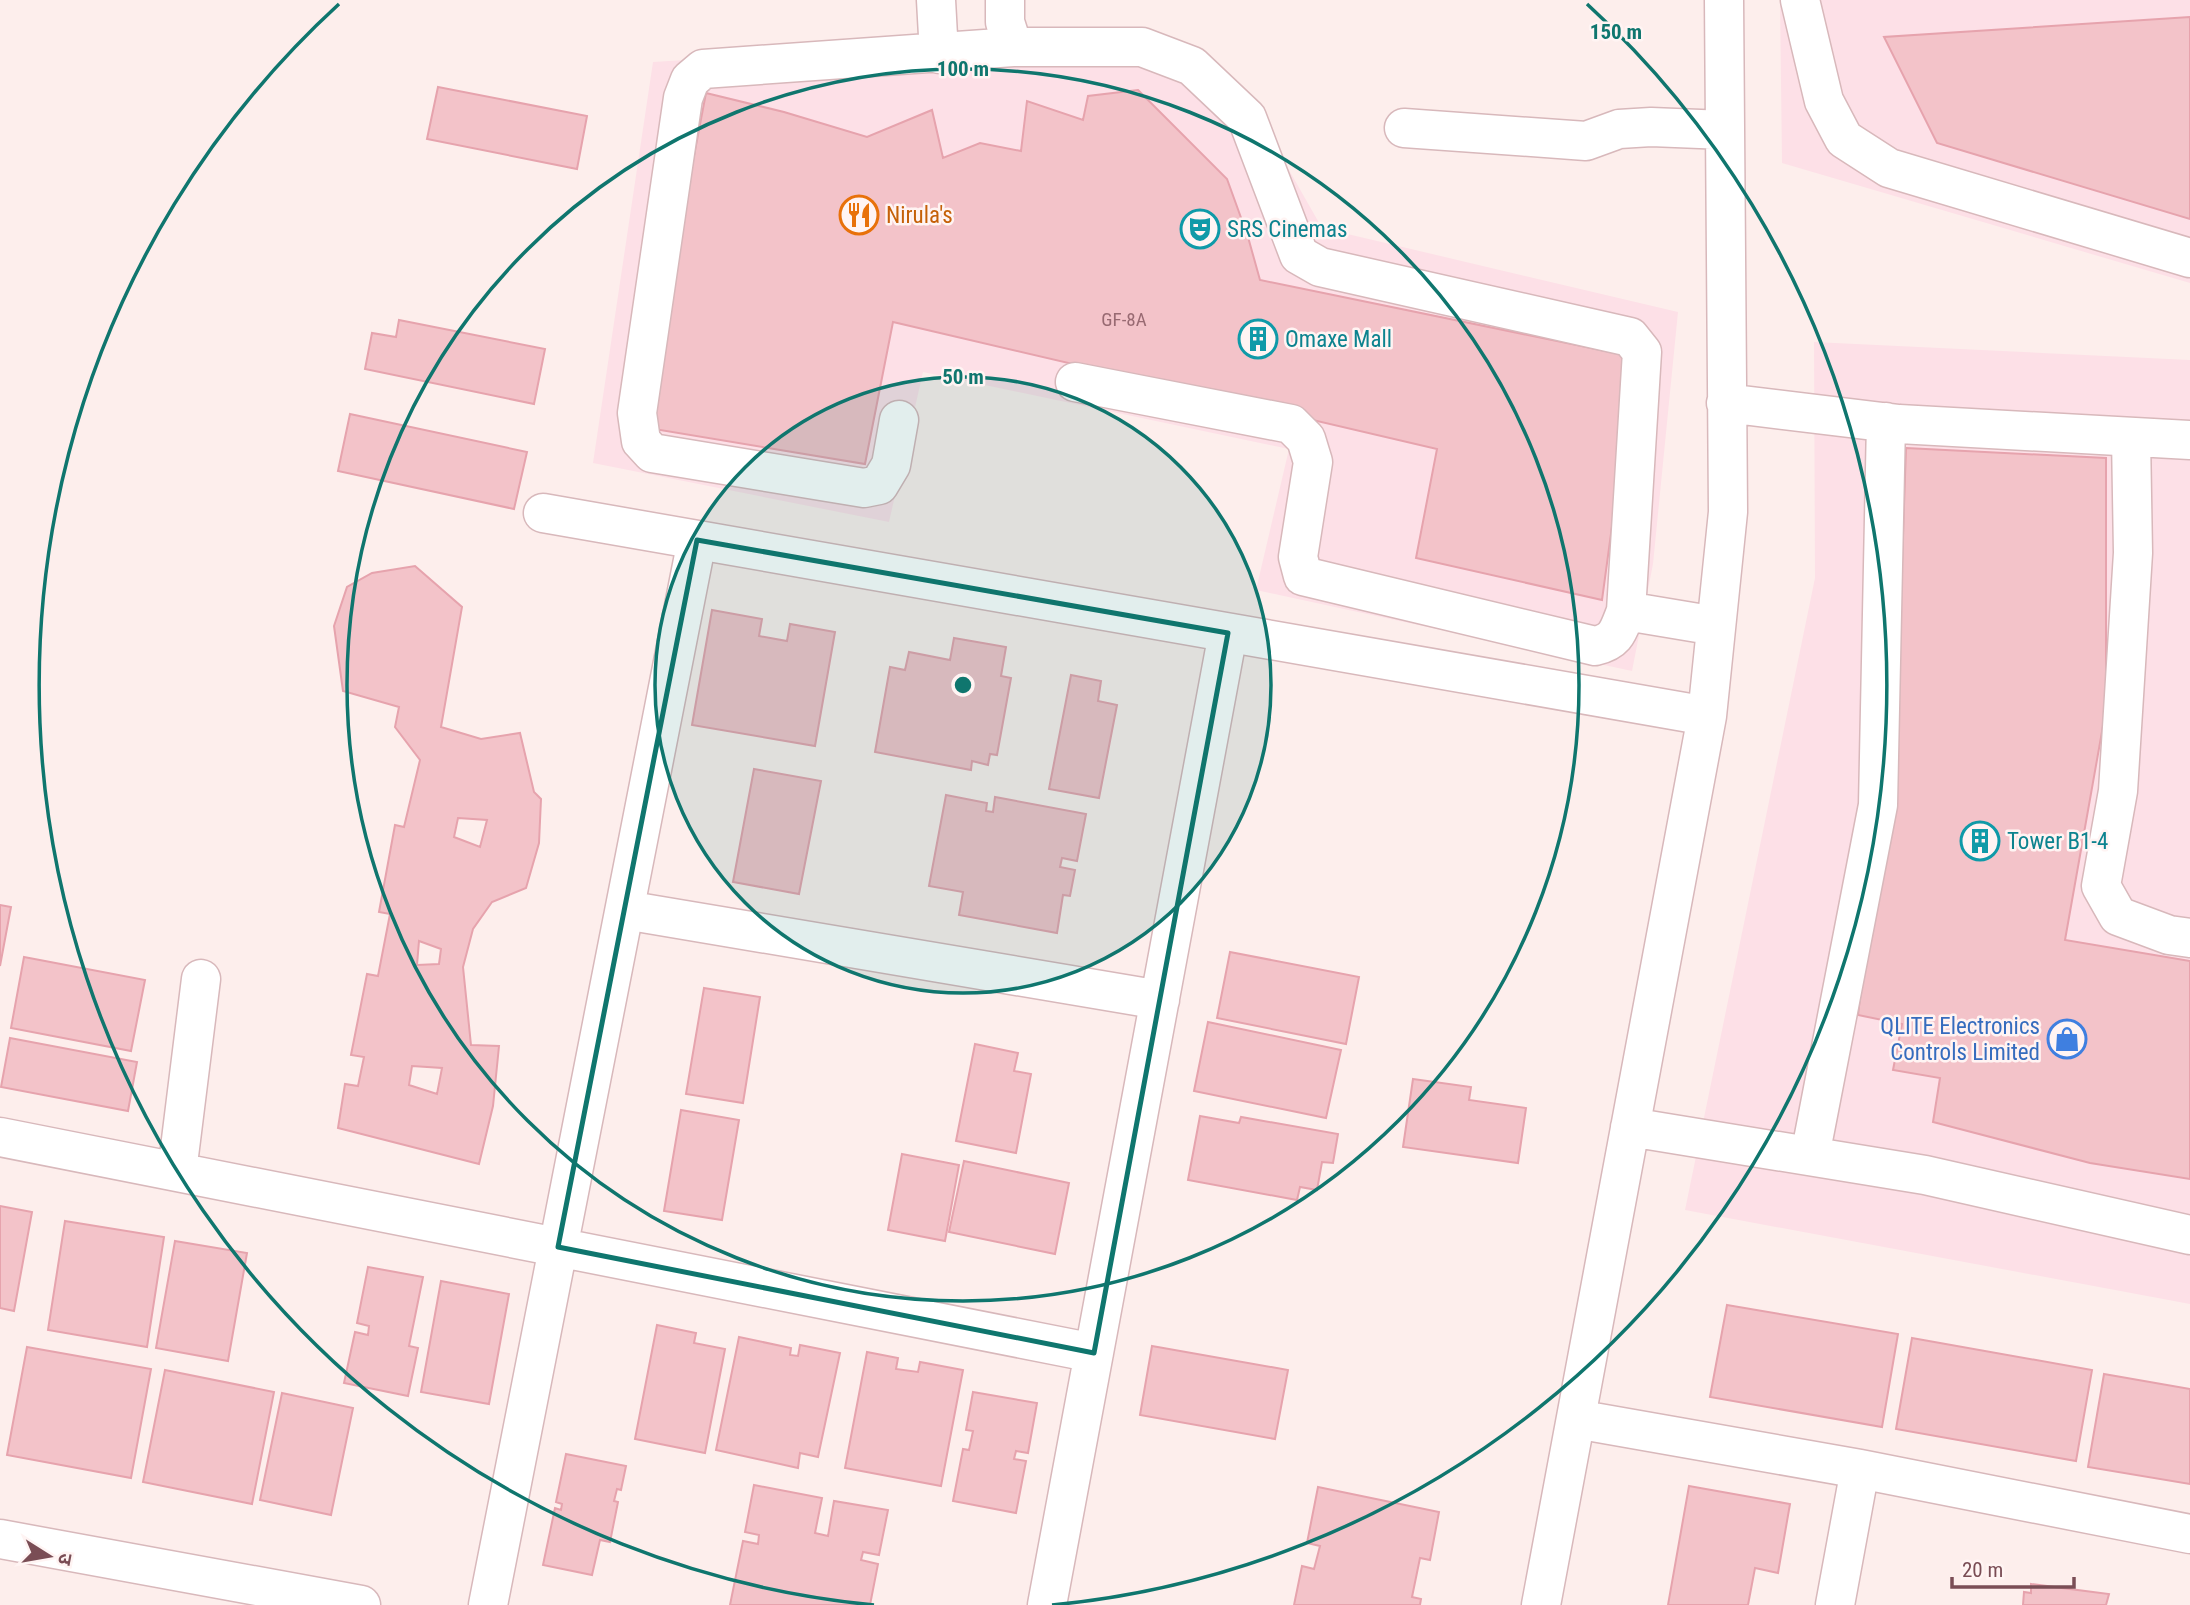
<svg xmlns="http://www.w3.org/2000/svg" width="2190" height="1605" font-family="'Roboto Condensed','Noto Sans Devanagari',sans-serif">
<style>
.commercial{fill:#fde0e7}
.building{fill:#f3c3c9;stroke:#e6a3ad;stroke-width:2;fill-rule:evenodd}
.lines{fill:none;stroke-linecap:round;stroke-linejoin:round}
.minor-casing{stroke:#d8b8bb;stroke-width:41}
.minor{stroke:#fff;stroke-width:38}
.marked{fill:none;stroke:#0f766e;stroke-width:5;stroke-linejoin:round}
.ring{fill:none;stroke:#0f766e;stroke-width:3.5}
.labels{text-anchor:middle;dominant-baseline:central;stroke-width:5;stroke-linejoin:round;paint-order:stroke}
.number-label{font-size:19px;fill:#986a72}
.food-label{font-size:23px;fill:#c56008;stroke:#fff4f3;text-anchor:start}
.culture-label{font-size:23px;fill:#0d838f;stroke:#fff4f3;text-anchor:start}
.shop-label{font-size:23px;fill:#366cbe;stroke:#fff4f3;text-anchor:end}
.centre{fill:#0f766e;stroke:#fff4f3;stroke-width:3.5}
.ring-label{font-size:21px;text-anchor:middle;font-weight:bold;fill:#0f766e;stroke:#fff4f3;stroke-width:5;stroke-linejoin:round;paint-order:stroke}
</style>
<rect width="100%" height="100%" fill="#fdeeec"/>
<!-- commercial -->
<path class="commercial" d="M1780,0h410v283l-408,-120z
M1143,32l109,73 70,123 356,84 -25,252 -21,107 -376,-81 33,-141 -366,-77 -34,150 -296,-59 60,-401z
M1814,342l376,18v944l-505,-94 130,-632z"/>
<!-- building -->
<path class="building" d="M2190,17v202l-253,-76 -53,-106z
M438,87l149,29 -10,53 -150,-30z
M1138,90l89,89 21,58 12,43 375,77 -33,243 -186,-42 21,-109 -544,-127 -28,142 -223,-37 64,-334 78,19 83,25 65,-27 11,48 37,-15 41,8 6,-50 56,19 5,-24z
M399,320l146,29 -11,55 -169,-35 7,-36 24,4z
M350,414l177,38 -13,57 -176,-38z
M1906,448l200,10v251l-41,231 125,21v218l-100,-16 -157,-41 7,-44 -47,-8 9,-46 -44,-9 40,-335z
M415,566l47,41 -21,120 40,12 39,-6 14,59 7,7 -2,44 -13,45 -34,14 -19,27 -10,38 8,78 28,1 -6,60 -14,58 -141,-36 7,-44 13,2 6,-29 -13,-2 16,-81 11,2 12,-62 -11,-2 16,-87 9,2 16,-67 -25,-33 4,-20 -56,-16 -9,-65 13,-39 25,-14zM458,818l29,2 -7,27 -26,-10zM419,941l22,8 -2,15 -22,1zM412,1066l30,2 -5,26 -28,-9z
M712,610l50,9 -3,17 28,5 3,-17 45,8 -20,114 -123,-21z
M954,638l52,9 -5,29 10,2 -14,77 -7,-1 -2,11 -16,-4 -1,9 -96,-18 15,-85 15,3 4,-18 41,8z
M1071,675l30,6 -3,20 19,4 -18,93 -50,-9z
M754,769l67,12 -22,113 -66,-12z
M946,795l41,8 -1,8 7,1 2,-15 91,17 -9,47 -15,-3 -2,9 15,3 -5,26 -7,-1 -6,38 -98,-18 4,-23 -34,-6z
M0,905l11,2 -11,59z
M1230,952l129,25 -13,67 -129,-26z
M24,957l121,23 -14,71 -120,-23z
M704,988l56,9 -17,106 -57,-9z
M1208,1022l133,28 -15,68 -132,-27z
M10,1038l127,24 -9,49 -127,-24z
M975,1044l43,9 -4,18 17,3 -15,79 -60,-12z
M1413,1079l58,8 -2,13 57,8 -8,55 -115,-16z
M681,1110l58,10 -17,100 -58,-9z
M1200,1116l39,7 2,-6 97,17 -5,29 -11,-1 -5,28 -17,-3 -3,13 -109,-20z
M902,1154l57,11 -14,76 -57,-11z
M964,1161l105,22 -14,71 -106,-22z
M0,1206l32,6 -18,99 -14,-3z
M65,1221l99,16 -17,110 -99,-17z
M175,1241l72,12 -19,108 -72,-13z
M368,1267l55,10 -14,69 9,2 -10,48 -64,-13 11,-51 13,3 1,-9 -12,-3z
M441,1281l68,13 -20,110 -68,-12z
M1727,1305l171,29 -16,93 -172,-30z
M657,1325l39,8 -2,10 31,6 -20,104 -70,-14z
M739,1337l52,11 -1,7 8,1 2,-11 40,8 -22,104 -18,-4 -2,15 -82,-18z
M1912,1338l180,32 -16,91 -180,-32z
M1152,1346l136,24 -13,69 -135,-24z
M27,1347l124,22 -20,109 -124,-23z
M867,1352l31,6 -2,11 22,3 2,-10 43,8 -22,116 -96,-18z
M165,1370l109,22 -22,112 -109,-22z
M2104,1374l86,15v95l-102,-17z
M973,1392l64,11 -9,50 -12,-2 -2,8 12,2 -10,52 -63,-12 10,-52 6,1 4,-19 -7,-1z
M282,1393l71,15 -22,107 -71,-15z
M566,1454l60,12 -5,24 -4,-1 -3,12 4,1 -8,40 -10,-2 -8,35 -49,-10 12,-57 6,2 1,-6 -6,-2z
M754,1485l68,13 -7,35 13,3 6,-35 54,9 -9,45 -16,-3 -2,8 17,4 -8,41h-140l13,-64 15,3 1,-9 -14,-3z
M1689,1486l101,18 -12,69 -23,-5 -7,37h-80z
M1318,1487l121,25 -9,48 -10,-2 -8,39 9,2 -1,6h-126l8,-39 12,3 6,-23 -13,-3z
M2031,1584l78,10 -3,11h-83l1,-13 7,1z"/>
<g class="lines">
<defs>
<path id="minor" d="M936,0l3,54
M1005,0v22l8,25
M1800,0l24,101 20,38 45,29 301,90
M1404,128l182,13 33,-12 32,-2 74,3
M1726,403l173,21 291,16
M899,420l-8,45 -12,20 -15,3 -212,-35 -11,-12 -4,-28 46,-315 7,-18 13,-11 310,-22h129l50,19 55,52 52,137 21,12 310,70 12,15 -16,259c-8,20 -9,30 -31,35l-292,-70 -5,-19 15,-95 -7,-23 -15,-15 -216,-42
M2131,437l2,116 -15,238 -17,95 17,30 51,19 21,3
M543,513l1164,203
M1626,611l90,15
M625,910l535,90
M1630,1127l295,48 265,60
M0,1137l1094,216
M1810,1156l68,-351 8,-383
M177,1172l24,-193
M1576,1419l284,50 330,65
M0,1539l361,66
M488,1605l209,-1065
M1047,1605l181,-972
M1541,1605l166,-889 21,-204 -4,-512
M1835,1605l25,-136"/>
</defs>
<!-- minor casing -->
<use href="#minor" class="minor-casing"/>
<!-- minor -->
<use href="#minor" class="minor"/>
</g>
<!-- marked area -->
<path class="marked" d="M697,540l531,93 -134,720 -536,-106z"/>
<!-- distance rings -->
<circle cx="963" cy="685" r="308" fill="#0f766e" fill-opacity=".12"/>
<g class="ring">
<circle cx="963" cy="685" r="308"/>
<circle cx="963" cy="685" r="616"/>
<path d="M874 1605A924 924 0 0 1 339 4M1587 4A924 924 0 0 1 1052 1605"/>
</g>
<!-- icons -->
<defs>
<symbol id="restaurant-ring" viewBox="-11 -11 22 22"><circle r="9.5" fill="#fff4f3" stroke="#e8710a" stroke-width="1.5"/><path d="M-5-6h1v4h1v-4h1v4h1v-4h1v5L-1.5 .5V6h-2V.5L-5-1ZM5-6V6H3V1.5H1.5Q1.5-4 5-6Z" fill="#e8710a"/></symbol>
<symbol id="theatre-ring" viewBox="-11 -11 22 22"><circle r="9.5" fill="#fff4f3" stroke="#0f9aa8" stroke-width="1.5"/><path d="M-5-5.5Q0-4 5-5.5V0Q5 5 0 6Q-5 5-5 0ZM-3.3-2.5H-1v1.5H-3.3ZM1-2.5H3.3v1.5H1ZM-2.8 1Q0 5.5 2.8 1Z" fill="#0f9aa8"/></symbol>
<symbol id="building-ring" viewBox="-11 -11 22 22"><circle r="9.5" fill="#fff4f3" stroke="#0f9aa8" stroke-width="1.5"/><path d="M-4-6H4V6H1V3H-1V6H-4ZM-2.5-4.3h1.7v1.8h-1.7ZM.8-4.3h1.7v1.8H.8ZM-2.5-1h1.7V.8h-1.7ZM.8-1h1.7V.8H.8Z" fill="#0f9aa8"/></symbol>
<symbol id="shop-ring" viewBox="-11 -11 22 22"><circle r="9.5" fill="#fff4f3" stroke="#3f7fe0" stroke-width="1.5"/><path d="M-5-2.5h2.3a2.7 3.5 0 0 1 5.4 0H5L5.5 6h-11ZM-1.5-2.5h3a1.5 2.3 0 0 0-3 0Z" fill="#3f7fe0"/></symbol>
</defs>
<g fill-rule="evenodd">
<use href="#restaurant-ring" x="837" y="193" width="44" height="44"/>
<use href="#theatre-ring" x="1178" y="207" width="44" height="44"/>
<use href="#building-ring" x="1236" y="317" width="44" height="44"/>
<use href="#building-ring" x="1958" y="819" width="44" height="44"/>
<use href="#shop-ring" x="2045" y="1017" width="44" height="44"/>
</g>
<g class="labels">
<!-- number labels -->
<g class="number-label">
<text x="1124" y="319">GF-8A</text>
</g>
<!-- food labels -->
<g class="food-label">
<text x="886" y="215">Nirula's</text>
</g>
<!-- culture labels -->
<g class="culture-label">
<text x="1227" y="229">SRS Cinemas</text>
<text x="1285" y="339">Omaxe Mall</text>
<text x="2007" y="841">Tower B1-4</text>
</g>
<!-- shop labels -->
<g class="shop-label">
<text x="2040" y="1026">QLITE Electronics<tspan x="2040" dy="26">Controls Limited</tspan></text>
</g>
</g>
<circle cx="963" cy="685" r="10" class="centre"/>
<g class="ring-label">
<text x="1616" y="39">150 m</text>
<text x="963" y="76">100 m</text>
<text x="963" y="384">50 m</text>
</g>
<!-- north arrow -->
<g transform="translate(49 1556) rotate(101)" stroke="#fff4f3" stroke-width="5" paint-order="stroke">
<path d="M0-5L12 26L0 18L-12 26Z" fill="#7a4d55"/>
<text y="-10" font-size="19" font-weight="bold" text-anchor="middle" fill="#7a4d55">उ</text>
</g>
<!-- scale -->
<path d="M1952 1577v10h122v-10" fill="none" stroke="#7a4d55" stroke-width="3.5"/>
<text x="1962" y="1577" font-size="21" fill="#7a4d55" stroke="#fff4f3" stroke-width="5" paint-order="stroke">20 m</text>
</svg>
